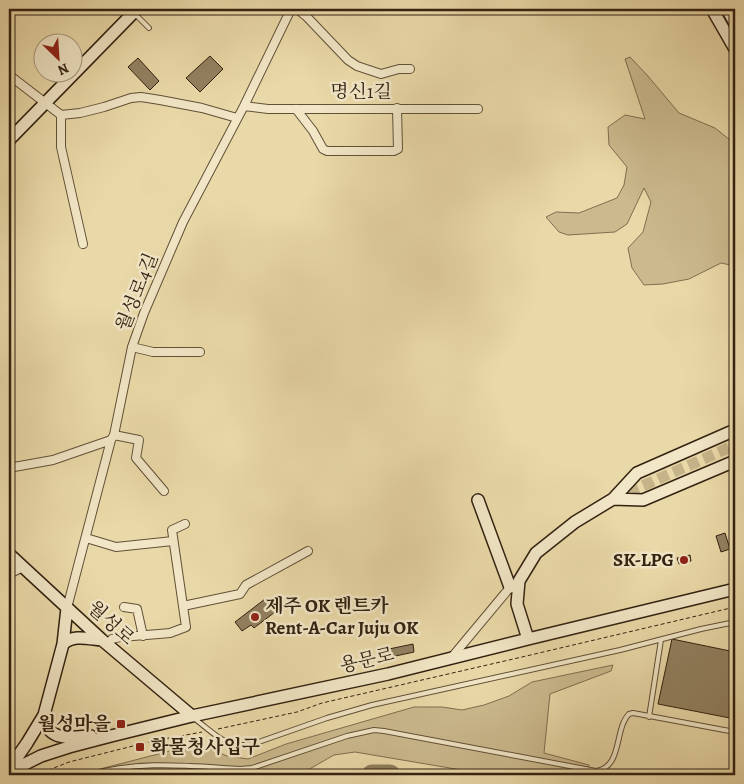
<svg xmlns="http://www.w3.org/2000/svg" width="744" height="784" font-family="Alegreya,'Noto Serif KR',serif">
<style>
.green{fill:#cbba8e;stroke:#7f6e50}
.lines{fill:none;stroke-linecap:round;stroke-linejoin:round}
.taxiway{stroke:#8e7e5d;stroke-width:21}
.building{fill:#928160;stroke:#332212}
.secondary-tunnel{stroke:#c5b48a;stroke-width:11;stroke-dasharray:11 5.5;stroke-linecap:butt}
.lane-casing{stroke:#615038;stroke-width:6}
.street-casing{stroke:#615038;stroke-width:10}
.secondary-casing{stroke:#332212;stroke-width:14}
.path{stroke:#332212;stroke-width:1;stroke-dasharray:4 2.5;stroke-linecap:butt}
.lane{stroke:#f1e6c6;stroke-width:4}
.street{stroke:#f1e6c6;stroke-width:8}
.secondary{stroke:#f1e6c6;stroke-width:11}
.poi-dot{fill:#8f2418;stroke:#f1e6c6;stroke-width:2}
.labels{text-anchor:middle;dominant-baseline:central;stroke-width:5;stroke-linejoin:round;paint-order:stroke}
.street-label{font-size:19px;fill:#332212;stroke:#f1e6c6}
.poi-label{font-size:19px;font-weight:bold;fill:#332212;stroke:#f1e6c6;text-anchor:end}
</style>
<rect width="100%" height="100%" fill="#ead9a8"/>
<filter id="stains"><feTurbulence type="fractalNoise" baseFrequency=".004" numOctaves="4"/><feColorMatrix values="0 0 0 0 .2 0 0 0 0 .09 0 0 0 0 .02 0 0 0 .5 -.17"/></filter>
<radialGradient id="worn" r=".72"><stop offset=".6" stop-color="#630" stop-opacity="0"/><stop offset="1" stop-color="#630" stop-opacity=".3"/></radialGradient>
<!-- green -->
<path class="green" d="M630,57l17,18 32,38 36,15 20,16v122l-14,-3 -32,16 -26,5 -19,1 -12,-17 -4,-20 15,-16 8,-30 -7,-14 -17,36 -12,8 -47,3 -9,-3 -13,-15 10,-5 23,1 38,-15 7,-13 3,-18 -18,-22 -1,-18 17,-12 20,4 -20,-60z
M613,665l-2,6 -61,23 -6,59 45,12 -1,10h-97l-136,-23 -21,3 -35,20h-222l116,-30 9,1 25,10 21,3 38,-15 128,-37h28l20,3 22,-5 25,-9 23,-14z"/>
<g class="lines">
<!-- taxiway -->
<path class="taxiway" d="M372,775h18"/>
</g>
<!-- building -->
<path class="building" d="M210,56l13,13 -23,23 -14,-14z
M138,58l21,23 -9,9 -22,-23z
M725,533l5,16 -9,3 -5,-16z
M690,555l1,6 -12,3 -2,-6z
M265,599l10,13 -21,16 -3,-3 -9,6 -7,-9z
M672,639l63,13v67l-77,-15z
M413,644l1,8 -23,5 -2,-8z"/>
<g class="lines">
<!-- secondary-tunnel -->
<path class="secondary-tunnel" d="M613,499l122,-54"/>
<defs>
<path id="lane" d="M135,14l14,14
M649,717l12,-77
M195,719c20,15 31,30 58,25l74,-26 45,-13 248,-55 81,-21 34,-7
M88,775c51,-15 100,-9 152,-6l12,-1 95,-32 27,-6 10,1 212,40c27,-4 18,-42 33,-57l4,-1 102,19"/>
<path id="street" d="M297,9l9,7 42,44 9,6 24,8 18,-5h11
M9,75l52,40v32l22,97
M244,106l24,3h210
M296,109l17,22 10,18 4,2h67l4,-2 -1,-41
M61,115l19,-2 24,-6 27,-9 10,-1 19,3 42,8 35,10
M132,347l21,5h47
M114,435l25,5 -3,18 28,33
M9,463l5,4 39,-7 58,-20
M86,538l30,9 57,-6
M9,574l14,-7
M183,606l57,-12 6,-9 62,-34
M124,607l13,2 6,27
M67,608l44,-168 3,-5 18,-88 12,-34 39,-91 61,-116 47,-97
M107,645l5,-6 8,-2 39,-3 11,-1 16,-6 -14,-97 13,-6
M452,657l60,-72"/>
<path id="secondary" d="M712,9l23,40
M727,9l8,14
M9,140l128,-131
M613,499l30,1 92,-39
M478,500l32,87
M9,554l93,86 90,76
M528,639l-11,-35 2,-23 17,-28 39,-31 38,-23 24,-26 98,-43
M63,644c10,-10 26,-5 39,-4
M44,715c3,28 26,22 47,21
M9,765l9,-9 9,-13 17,-28 19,-71 4,-36
M9,772l32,-16 28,-9 42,-11 81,-20 196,-42 140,-35 207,-50"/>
</defs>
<!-- lane casing -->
<use href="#lane" class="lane-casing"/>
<!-- street casing -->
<use href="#street" class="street-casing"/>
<!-- secondary casing -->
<use href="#secondary" class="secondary-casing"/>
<!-- path -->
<path class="path" d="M218,729l79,-17 25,-9 200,-46 213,-50
M36,775l33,-13 84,-21 49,-9"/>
<!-- lane -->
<use href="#lane" class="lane"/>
<!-- street -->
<use href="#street" class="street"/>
<!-- secondary -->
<use href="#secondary" class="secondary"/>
</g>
<!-- markers -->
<g class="poi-dot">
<circle cx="684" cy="560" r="5"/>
<circle cx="255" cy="617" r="5"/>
<rect x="116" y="719" width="10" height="10" rx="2.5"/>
<rect x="135" y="742" width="10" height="10" rx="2.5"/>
</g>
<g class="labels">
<!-- street labels -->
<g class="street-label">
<text x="361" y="92">명신1길</text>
<text transform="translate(137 292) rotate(-68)">월성로4길</text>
<text transform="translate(111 623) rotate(42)">월성로</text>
<text transform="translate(367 660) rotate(-13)">용문로</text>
</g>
<!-- poi labels -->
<g class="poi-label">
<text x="674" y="560">SK-LPG</text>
<text x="265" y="606" text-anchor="start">제주 OK 렌트카<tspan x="265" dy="22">Rent-A-Car Juju OK</tspan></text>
<text x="111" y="724">월성마을</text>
<text x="150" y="747" text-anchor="start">화물청사입구</text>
</g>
</g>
<!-- margin -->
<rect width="744" height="784" fill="none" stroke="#ead9a8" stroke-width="30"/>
<rect x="10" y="10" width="724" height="764" fill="none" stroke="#332212" stroke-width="2.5"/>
<rect x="15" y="15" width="714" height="754" fill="none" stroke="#332212"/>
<!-- north arrow -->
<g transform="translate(58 58) rotate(155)"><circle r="24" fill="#f1e6c6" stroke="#a5987e"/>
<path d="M0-4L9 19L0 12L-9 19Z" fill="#8f2418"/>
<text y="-8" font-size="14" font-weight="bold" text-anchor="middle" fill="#332212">N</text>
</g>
<rect width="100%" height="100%" filter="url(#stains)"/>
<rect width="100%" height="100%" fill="url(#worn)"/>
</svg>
